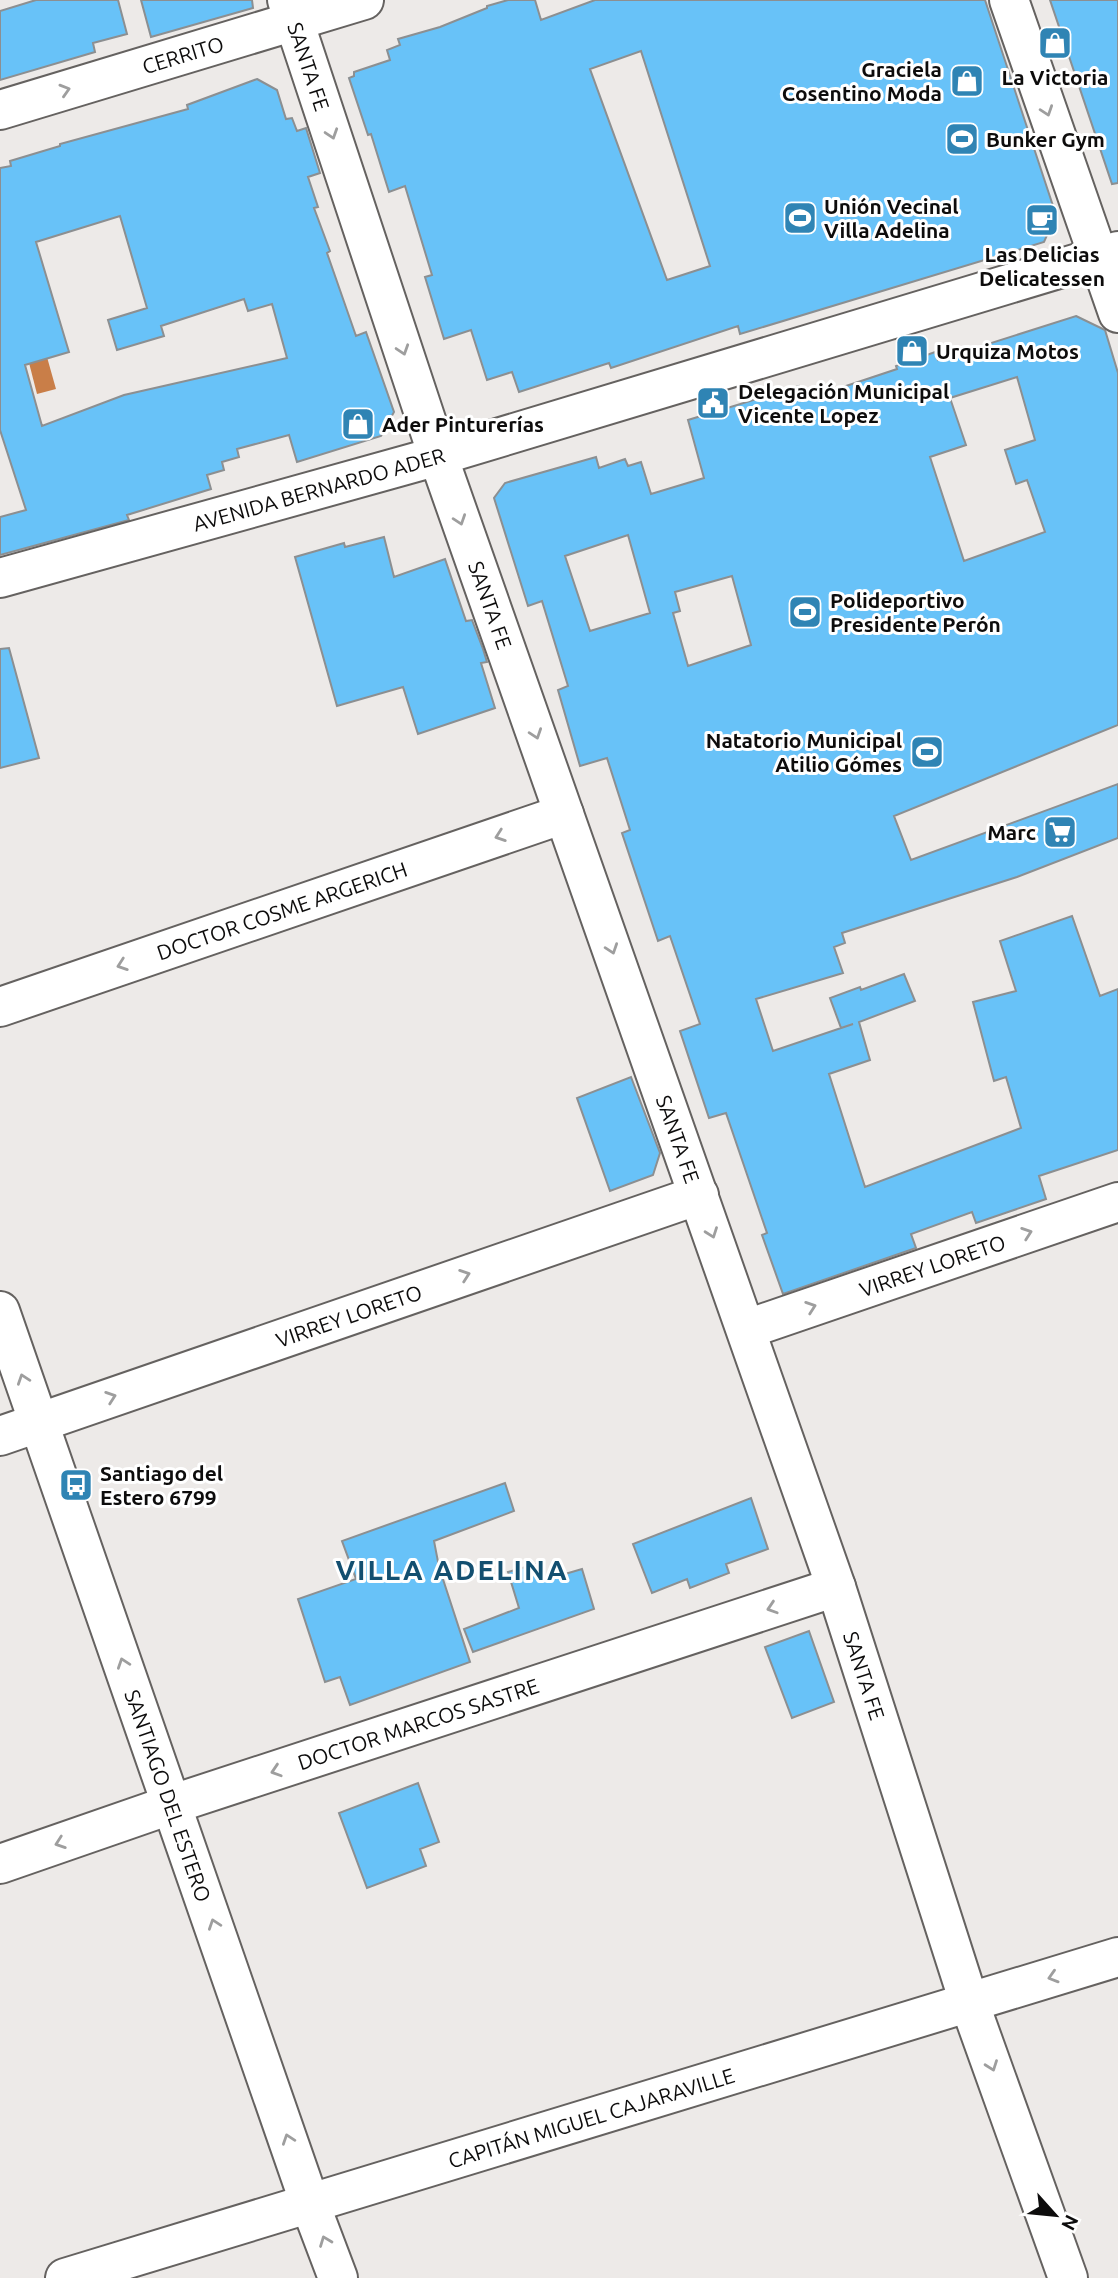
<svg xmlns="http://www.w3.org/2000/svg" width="1118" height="2278" font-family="Ubuntu,sans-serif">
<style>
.water{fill:#c97e48}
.building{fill:#68c2f8;stroke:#8c8f91;stroke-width:2;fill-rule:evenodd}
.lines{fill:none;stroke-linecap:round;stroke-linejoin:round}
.street-casing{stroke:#656260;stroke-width:42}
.secondary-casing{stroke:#656260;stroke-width:42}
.street{stroke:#fff;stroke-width:38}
.secondary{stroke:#fff;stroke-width:38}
.oneway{stroke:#9e9e9e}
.labels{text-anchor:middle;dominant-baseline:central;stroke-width:6;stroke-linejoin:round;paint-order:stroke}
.street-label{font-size:21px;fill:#0d0c0c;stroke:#fff}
.poi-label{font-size:21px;font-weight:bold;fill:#0d0c0c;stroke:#fff;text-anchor:start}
.district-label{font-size:28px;font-weight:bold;letter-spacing:2px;fill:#134f70;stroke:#fff}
</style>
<rect width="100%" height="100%" fill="#edeae8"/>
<!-- water -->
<path class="water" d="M45,350l11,39 -19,5 -10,-39z"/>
<!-- building -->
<path class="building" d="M36,0h82l9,34 -34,9 2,9 -95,28v-69z
M141,0h111l1,8 -102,29z
M508,0h27l6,20 54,-20h390l71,215 -12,27 -304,92 -2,-8 -127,42 -2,-5 -90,29 -7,-20 -25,8 -16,-50 -27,9 -19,-62 7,-2 -27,-89 -16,6 -18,-58 -3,1 -19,-57 5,-2v-4l36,-12 -3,-10 13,-5 -2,-6 42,-12 47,-19v-2zM641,51l69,215 -43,14 -77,-211z
M1050,0h68v183l-6,1z
M257,79l20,11 9,29 6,-1 5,13 9,-3 14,45 -12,4 10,30 -4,1 16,43 -3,2 29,83 10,-4 28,80 -13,24 -84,26 -8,-27 -52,14 2,8 -17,5 2,8 -17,5 4,14 -84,26 2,5 -129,35v-38l26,-7 -26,-80v-262l11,-2 -1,-5 50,-15v-2l128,-35 -1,-4zM120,216l27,92 -39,12 9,30 47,-14 -3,-10 83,-27 4,12 24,-7 15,54 -163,37 -82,31 -17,-61 44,-13 -33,-110z
M1076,316l29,14 13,43v352l-224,91 17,44 207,-76v54l-101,39 -175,56 3,10 -11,4 9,26 -87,26 17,52 80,-27 -12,4 -11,-30 30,-11 1,3 43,-16 11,27 -56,21 11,38 -41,14 36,113 156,-59 -15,-51 -12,4 -21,-79 43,-11 -16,-50 72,-25 28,80 18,-7v161l-79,26 7,23 -70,24 -4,-11 -61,22 5,14 -133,46 -21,-59 5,-2 -41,-120 -17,5 -29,-87 20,-7 -30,-88 -12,5 -36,-108 8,-3 -23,-72 -27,8 -22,-76 10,-4 -26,-85 -14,5 -34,-108 11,-15 91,-26 3,11 26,-9 3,7 13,-4 10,32 53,-16 -16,-58 111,-34 2,15 96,-32 -1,-3 39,-14 3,8zM1017,377l18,63 -30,10 11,34 11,-4 18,52 -81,29 -34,-104 36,-12 -16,-47zM628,535l22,78 -60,18 -25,-75zM732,576l19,69 -63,21 -15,-53 7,-2 -5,-19z
M384,537l10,40 51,-18 21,62 6,-1 11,29 4,13 -6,1 14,45 -77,26 -15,-47 -66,19 -42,-149 49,-14 1,4z
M9,648l30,110 -39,10v-119z
M631,1077l29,76 -7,22 -43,16 -33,-93z
M505,1483l9,28 -80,30 5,26 31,95 -120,43 -10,-28 -15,5 -27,-83 58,-20 -14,-38z
M751,1498l17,51 -42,15 3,9 -39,15 -3,-9 -35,14 -19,-49z
M536,1564l5,17 41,-12 12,40 -121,43 -9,-23 55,-21 -11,-36z
M809,1631l25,71 -42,16 -27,-71z
M418,1783l21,59 -19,7 6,17 -59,22 -28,-75z"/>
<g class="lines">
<defs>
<g id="street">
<path id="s1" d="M287,0l151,456"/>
<path id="s2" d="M0,110l364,-110"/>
<path id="s3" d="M0,1007l564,-193"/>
<path id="s4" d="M0,1311l310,893 28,74"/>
<path id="s5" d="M747,1329l371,-127"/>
<path id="s6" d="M0,1436l699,-241"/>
<path id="s7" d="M0,1864l173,-60 663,-217"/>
<path id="s8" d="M65,2278l1053,-321"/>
</g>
<g id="secondary">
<path d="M1009,0l109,313"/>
<path id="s9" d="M438,456l398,1131 133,415 99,276"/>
<path id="s10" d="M0,578l438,-122 680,-205"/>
</g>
</defs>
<!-- street casing -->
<use href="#street" class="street-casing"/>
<!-- secondary casing -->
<use href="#secondary" class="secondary-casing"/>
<!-- street -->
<use href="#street" class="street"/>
<!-- secondary -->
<use href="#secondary" class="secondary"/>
</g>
<!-- one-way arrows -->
<defs><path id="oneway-chevron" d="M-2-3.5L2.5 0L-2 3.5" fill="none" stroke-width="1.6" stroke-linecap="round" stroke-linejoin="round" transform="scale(1.75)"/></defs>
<g class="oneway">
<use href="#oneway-chevron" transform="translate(65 90) rotate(-17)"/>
<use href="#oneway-chevron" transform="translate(1047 111) rotate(71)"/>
<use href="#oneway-chevron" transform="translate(332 134) rotate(72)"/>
<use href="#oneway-chevron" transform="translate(403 350) rotate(72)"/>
<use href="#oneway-chevron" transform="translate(460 520) rotate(71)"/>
<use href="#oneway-chevron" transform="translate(536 734) rotate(71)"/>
<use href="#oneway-chevron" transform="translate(500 836) rotate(161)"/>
<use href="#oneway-chevron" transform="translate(612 949) rotate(71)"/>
<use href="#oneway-chevron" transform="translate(122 965) rotate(161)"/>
<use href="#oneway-chevron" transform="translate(712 1233) rotate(70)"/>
<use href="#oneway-chevron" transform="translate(1027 1233) rotate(-19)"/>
<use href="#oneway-chevron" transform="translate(465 1275) rotate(-19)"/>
<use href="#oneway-chevron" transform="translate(811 1307) rotate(-19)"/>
<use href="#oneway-chevron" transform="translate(23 1379) rotate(-109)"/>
<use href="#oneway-chevron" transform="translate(111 1397) rotate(-19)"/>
<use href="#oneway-chevron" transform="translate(772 1608) rotate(162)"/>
<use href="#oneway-chevron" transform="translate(123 1663) rotate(-109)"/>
<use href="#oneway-chevron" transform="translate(276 1771) rotate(162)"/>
<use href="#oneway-chevron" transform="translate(60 1843) rotate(161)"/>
<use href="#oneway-chevron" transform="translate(214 1924) rotate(-109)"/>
<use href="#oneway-chevron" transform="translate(1053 1977) rotate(163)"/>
<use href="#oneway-chevron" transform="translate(992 2066) rotate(70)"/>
<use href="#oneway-chevron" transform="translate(288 2139) rotate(-109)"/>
<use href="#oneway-chevron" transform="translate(325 2241) rotate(-111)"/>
</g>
<!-- icons -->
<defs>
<symbol id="shop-square" viewBox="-11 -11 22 22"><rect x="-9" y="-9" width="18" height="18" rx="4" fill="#2f84b4" stroke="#fff"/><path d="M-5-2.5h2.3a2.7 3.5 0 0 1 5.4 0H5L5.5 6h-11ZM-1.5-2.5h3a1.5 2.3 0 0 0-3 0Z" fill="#fff"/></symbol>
<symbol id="stadium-square" viewBox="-11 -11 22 22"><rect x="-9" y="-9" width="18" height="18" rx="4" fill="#2f84b4" stroke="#fff"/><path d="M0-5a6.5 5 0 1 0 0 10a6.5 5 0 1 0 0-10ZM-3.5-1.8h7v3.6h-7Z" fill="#fff"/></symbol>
<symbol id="cafe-square" viewBox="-11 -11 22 22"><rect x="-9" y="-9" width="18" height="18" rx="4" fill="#2f84b4" stroke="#fff"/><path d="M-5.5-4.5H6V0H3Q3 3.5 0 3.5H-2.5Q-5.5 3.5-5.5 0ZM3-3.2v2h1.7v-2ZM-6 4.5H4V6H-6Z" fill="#fff"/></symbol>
<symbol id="civic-square" viewBox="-11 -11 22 22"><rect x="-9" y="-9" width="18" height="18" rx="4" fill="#2f84b4" stroke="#fff"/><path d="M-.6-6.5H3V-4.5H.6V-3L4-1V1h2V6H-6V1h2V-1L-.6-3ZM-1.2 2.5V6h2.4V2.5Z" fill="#fff"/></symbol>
<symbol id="supermarket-square" viewBox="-11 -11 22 22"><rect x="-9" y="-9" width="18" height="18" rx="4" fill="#2f84b4" stroke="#fff"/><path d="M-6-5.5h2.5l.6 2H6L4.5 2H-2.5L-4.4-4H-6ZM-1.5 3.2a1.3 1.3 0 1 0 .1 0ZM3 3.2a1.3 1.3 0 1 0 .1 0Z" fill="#fff"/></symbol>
<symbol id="bus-square" viewBox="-11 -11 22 22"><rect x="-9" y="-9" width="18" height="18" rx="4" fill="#2f84b4" stroke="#fff"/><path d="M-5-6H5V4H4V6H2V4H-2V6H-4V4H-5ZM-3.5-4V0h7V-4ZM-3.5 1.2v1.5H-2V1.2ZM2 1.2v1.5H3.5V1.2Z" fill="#fff"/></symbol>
</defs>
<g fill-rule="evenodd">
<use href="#shop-square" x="1036" y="24" width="38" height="38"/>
<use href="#shop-square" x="948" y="62" width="38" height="38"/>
<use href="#stadium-square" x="943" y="120" width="38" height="38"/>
<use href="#stadium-square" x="781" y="199" width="38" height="38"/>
<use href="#cafe-square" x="1023" y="201" width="38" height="38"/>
<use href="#shop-square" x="893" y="332" width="38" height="38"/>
<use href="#civic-square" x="694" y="384" width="38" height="38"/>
<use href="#shop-square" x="339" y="405" width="38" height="38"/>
<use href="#stadium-square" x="786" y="593" width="38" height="38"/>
<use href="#stadium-square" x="908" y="733" width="38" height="38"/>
<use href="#supermarket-square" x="1041" y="813" width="38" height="38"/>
<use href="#bus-square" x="57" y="1466" width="38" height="38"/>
</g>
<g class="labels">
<!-- street labels -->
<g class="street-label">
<text stroke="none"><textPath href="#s2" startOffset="191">CERRITO</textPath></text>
<text stroke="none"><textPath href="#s1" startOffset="70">SANTA FE</textPath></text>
<text stroke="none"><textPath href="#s10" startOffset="331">AVENIDA BERNARDO ADER</textPath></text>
<text stroke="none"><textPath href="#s9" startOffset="158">SANTA FE</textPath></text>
<text stroke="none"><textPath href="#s3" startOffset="298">DOCTOR COSME ARGERICH</textPath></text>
<text stroke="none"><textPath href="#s9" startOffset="724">SANTA FE</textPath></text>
<text stroke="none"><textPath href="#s5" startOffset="196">VIRREY LORETO</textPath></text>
<text stroke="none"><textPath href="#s6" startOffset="369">VIRREY LORETO</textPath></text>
<text stroke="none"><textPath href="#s9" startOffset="1292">SANTA FE</textPath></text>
<text stroke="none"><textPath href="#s7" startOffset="441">DOCTOR MARCOS SASTRE</textPath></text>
<text stroke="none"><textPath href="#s4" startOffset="513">SANTIAGO DEL ESTERO</textPath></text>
<text stroke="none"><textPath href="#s8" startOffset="550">CAPITÁN MIGUEL CAJARAVILLE</textPath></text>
</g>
<!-- poi labels -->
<g class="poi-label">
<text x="942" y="69" text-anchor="end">Graciela<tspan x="942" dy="24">Cosentino Moda</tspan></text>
<text x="1055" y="77" text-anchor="middle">La Victoria</text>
<text x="986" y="139">Bunker Gym</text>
<text x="824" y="206">Unión Vecinal<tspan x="824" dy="24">Villa Adelina</tspan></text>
<text x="1042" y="254" text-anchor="middle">Las Delicias<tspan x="1042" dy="24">Delicatessen</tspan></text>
<text x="936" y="351">Urquiza Motos</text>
<text x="738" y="391">Delegación Municipal<tspan x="738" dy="24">Vicente Lopez</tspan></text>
<text x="382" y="424">Ader Pinturerías</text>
<text x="830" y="600">Polideportivo<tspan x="830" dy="24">Presidente Perón</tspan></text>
<text x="902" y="740" text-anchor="end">Natatorio Municipal<tspan x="902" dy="24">Atilio Gómes</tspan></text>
<text x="1036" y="832" text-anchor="end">Marc</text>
<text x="100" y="1473">Santiago del<tspan x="100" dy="24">Estero 6799</tspan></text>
</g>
<!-- district labels -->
<g class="district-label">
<text x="452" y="1569">VILLA ADELINA</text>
</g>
</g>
<!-- north arrow -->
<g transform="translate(1055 2215) rotate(117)" stroke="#ffffff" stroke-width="5" paint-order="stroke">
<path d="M0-5L12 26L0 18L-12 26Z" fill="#0d0c0c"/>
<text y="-10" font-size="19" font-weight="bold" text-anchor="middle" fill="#0d0c0c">N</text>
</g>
</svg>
